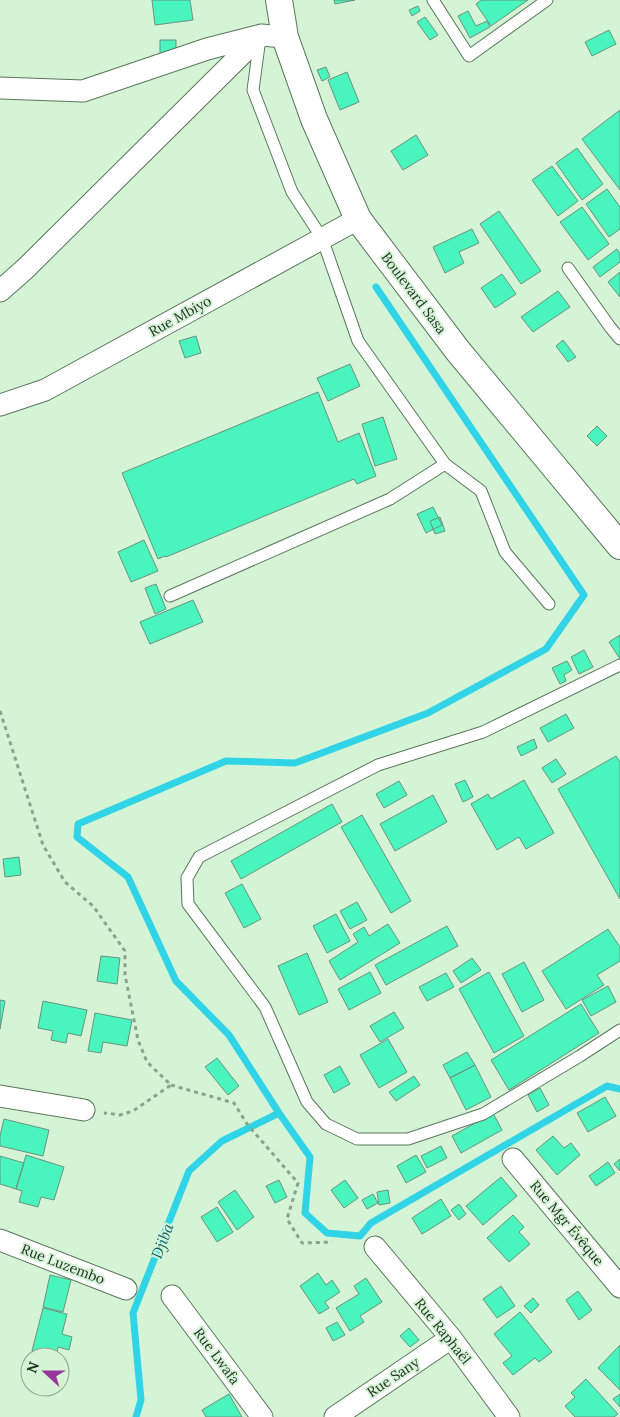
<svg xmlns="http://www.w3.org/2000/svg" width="620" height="1417" font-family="Lora,serif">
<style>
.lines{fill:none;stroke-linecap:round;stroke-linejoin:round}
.stream{stroke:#31d4e6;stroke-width:7}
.building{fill:#49f5bd;stroke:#699381}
.service-casing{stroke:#5a775c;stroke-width:13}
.minor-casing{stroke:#5a775c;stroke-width:23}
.tertiary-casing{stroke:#5a775c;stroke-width:28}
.path{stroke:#8ba28c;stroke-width:3;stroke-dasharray:4 4;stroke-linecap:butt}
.service{stroke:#fff;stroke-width:11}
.minor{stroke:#fff;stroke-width:21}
.tertiary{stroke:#fff;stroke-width:26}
.labels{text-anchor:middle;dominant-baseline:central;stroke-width:4;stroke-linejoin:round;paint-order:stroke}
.street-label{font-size:14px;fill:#253126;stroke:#d4f4d5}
.water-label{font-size:15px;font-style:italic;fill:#06626c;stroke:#d4f4d5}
</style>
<rect width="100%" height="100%" fill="#d4f4d5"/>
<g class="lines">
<!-- stream -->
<path class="stream" d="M376,287l208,308 -38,54 -118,64 -133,50 -69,-2 -148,63 -1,13 51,40 48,104 53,54 50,78 31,44 -5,56 22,20 33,3 11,-13 236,-137 13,3
M136,1417l5,-17 -8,-87 56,-142 33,-30 57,-28"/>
</g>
<!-- building -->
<path class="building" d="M152,0h38l3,20 -38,5z
M334,0h21l-20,4z
M481,0h47l-37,26 -15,-22z
M418,6l2,5 -8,5 -3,-6z
M468,11l8,15 11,-5 3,6 -20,11 -12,-22z
M425,17l13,18 -8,5 -13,-18z
M609,30l7,14 -24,12 -7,-14z
M160,40h16v15h-16z
M326,67l4,10 -8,4 -5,-11z
M347,72l12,30 -19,8 -12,-30z
M620,110v80l-38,-51z
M416,135l12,20 -25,15 -12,-19z
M577,148l26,36 -21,16 -26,-37z
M552,166l26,35 -20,15 -26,-36z
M607,189l13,18v22l-11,8 -23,-33z
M582,207l27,37 -21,16 -28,-38z
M499,211l42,60 -20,13 -41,-60z
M472,229l7,14 -20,9 5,11 -19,10 -12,-26z
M617,249l3,5v8l-20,15 -7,-10z
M620,272v25l-12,-15z
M502,274l14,20 -21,14 -14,-20z
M558,291l12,16 -37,25 -12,-15z
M196,336l5,17 -16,5 -6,-17z
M563,340l13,17 -8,5 -12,-16z
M350,364l10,22 -32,15 -11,-23z
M318,392l20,50 21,-9 17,43 -19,8 -3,-5 -188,78 -1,-1 -7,3 -36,-86z
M383,417l14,42 -22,7 -13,-42z
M597,426l10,10 -10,10 -10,-10z
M433,507l9,18 -16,8 -9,-19z
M440,517l5,14 -10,3 -5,-13z
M144,540l14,31 -27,11 -13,-30z
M156,584l10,25 -11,5 -10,-26z
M193,600l10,22 -53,22 -10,-22z
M620,635v24l-11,-17z
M584,650l9,17 -14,7 -8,-17z
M567,661l5,9 -8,5 2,6 -6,3 -8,-16z
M566,714l8,14 -26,14 -8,-14z
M534,739l3,9 -16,8 -4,-9z
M616,756l4,6v137l-62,-110z
M556,759l10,15 -14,9 -10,-15z
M465,780l8,17 -10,5 -8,-18z
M524,780l30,53 -28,16 -7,-12 -22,13 -26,-46 17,-10 3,5z
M399,781l8,14 -23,13 -8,-14z
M433,795l14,27 -52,29 -15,-27z
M332,804l10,18 -101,57 -10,-18z
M362,815l49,86 -20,12 -50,-86z
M19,857l2,18 -16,2 -2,-18z
M242,884l19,35 -17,9 -19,-35z
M357,902l10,18 -17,9 -10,-18z
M336,914l14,27 -23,12 -14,-27z
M388,924l12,19 -60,37 -11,-19 29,-19 -5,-8 11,-7 5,9z
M447,926l11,20 -72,39 -11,-20z
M608,929l12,18v14l-23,14 7,10 -38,24 -24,-38z
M307,953l21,49 -29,13 -21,-49z
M101,956l19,2 -3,26 -20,-3z
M472,958l9,12 -20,13 -8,-12z
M524,962l20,38 -22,12 -20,-38z
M370,972l11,21 -32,17 -11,-21z
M489,972l35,64 -30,17 -35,-64z
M446,973l8,14 -27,14 -8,-14z
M608,986l8,16 -25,14 -9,-16z
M0,1000l5,1 -5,28z
M43,1001l44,9 -6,26 -13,-3 -2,10 -15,-3 2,-9 -15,-3z
M581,1004l18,29 -90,57 -18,-30z
M394,1012l10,16 -24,14 -10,-16z
M95,1013l37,7 -5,26 -24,-4 -2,11 -13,-2z
M388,1039l19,33 -28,16 -19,-33z
M467,1052l8,13 -25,13 -7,-13z
M217,1058l22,28 -11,9 -23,-28z
M475,1065l16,32 -25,13 -16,-32z
M340,1066l10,18 -16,9 -10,-18z
M414,1076l6,9 -24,16 -7,-9z
M540,1088l9,17 -12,7 -9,-17z
M605,1097l11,19 -28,16 -11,-19z
M493,1113l9,17 -41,23 -9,-17z
M4,1119l45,11 -6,26 -43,-10v-10z
M553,1136l11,12 7,-5 9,12 -23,20 -21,-25z
M441,1146l6,12 -20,10 -6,-12z
M26,1155l38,12 -10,33 -13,-3 -3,10 -19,-5 3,-11 -6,-2z
M416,1155l10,17 -20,11 -9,-17z
M0,1156l24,7 -8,26 -16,-5z
M620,1159v12l-6,-7z
M608,1162l7,11 -19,13 -7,-10z
M501,1177l16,19 -34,29 -17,-19z
M279,1180l8,17 -12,6 -9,-17z
M345,1180l13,18 -14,10 -13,-18z
M235,1190l19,27 -17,13 -19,-28z
M388,1190l2,13 -11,2 -2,-13z
M373,1194l5,9 -11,6 -5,-9z
M441,1199l10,17 -29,18 -10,-16z
M459,1204l7,10 -7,6 -8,-10z
M217,1207l16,25 -16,10 -16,-25z
M513,1215l11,12 -5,5 11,12 -21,18 -22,-24z
M318,1273l8,12 6,-5 8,12 -15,10 4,6 -10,6 -19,-28z
M50,1275l21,5 -8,32 -20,-5z
M366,1278l16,24 -22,14 4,6 -14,9 -14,-23 23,-14 -5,-8z
M501,1286l14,20 -18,12 -14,-19z
M578,1291l14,19 -13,10 -13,-20z
M533,1298l6,7 -8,8 -7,-7z
M43,1308l24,6 -5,20 10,3 -3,13 -11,-3 -2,10 -24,-6z
M520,1312l32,40 -13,10 -4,-4 -22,17 -10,-12 9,-7 -18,-22z
M337,1322l8,13 -12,6 -7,-13z
M409,1328l10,12 -9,7 -10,-11z
M620,1345v45l-22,-22z
M586,1379l32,35 -4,3h-39l-10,-11 10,-9 -4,-4z
M229,1394l13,23h-36l-4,-7z
M620,1394v13l-7,-8z"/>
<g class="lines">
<defs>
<path id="service" d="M433,0l36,56 78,-56
M260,38l-7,52 39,102 30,46 36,103 87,123 36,27 24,61 44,52
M568,268l42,59 10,12
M170,596l220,-97 55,-35
M620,665l-137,67 -105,33 -179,92 -12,21 1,26 77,103 42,95 19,22 31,15h51l75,-25 97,-58 40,-26"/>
<path id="minor" d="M0,88l83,3 124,-42 51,-13
M0,291l25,-22 236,-234 24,2
M0,405l45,-15 313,-171
M0,1096l84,14
M513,1159l107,128
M0,1240l126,49
M375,1247l76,91 58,79
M172,1296l90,121
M335,1417l116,-79"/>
<path id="tertiary" d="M279,0l6,37 29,82 44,100 100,132 162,195"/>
</defs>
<!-- service casing -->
<use href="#service" class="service-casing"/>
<!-- minor casing -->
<use href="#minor" class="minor-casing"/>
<!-- tertiary casing -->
<use href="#tertiary" class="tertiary-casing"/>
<!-- path -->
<path class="path" d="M0,711l43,134 22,37 28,24 32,45v24l13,65 9,22 24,23 -38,26 -13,4 -16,-2
M171,1085l63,18 13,21 51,59 -11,36 15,24 30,-1"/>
<!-- service -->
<use href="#service" class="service"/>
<!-- minor -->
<use href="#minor" class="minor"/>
<!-- tertiary -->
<use href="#tertiary" class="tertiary"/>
</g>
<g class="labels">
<!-- street labels -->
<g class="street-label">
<text transform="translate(414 293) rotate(53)">Boulevard Sasa</text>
<text transform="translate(180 316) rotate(-29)">Rue Mbiyo</text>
<text transform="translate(567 1223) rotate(50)">Rue Mgr Évêque</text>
<text transform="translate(63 1264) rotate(21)">Rue Luzembo</text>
<text transform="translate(443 1331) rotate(51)">Rue Raphaël</text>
<text transform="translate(217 1356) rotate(53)">Rue Lwafa</text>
<text transform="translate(393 1377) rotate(-34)">Rue Sany</text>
</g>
<!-- water labels -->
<g class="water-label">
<text transform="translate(162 1241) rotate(-69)">Djiba</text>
</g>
</g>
<!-- north arrow -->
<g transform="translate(45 1372) rotate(291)"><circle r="24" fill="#d4f4d5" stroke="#8ea68f"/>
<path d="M0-4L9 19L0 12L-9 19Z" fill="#99369c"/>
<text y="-8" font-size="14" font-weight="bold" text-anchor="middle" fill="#253126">N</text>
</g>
</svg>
